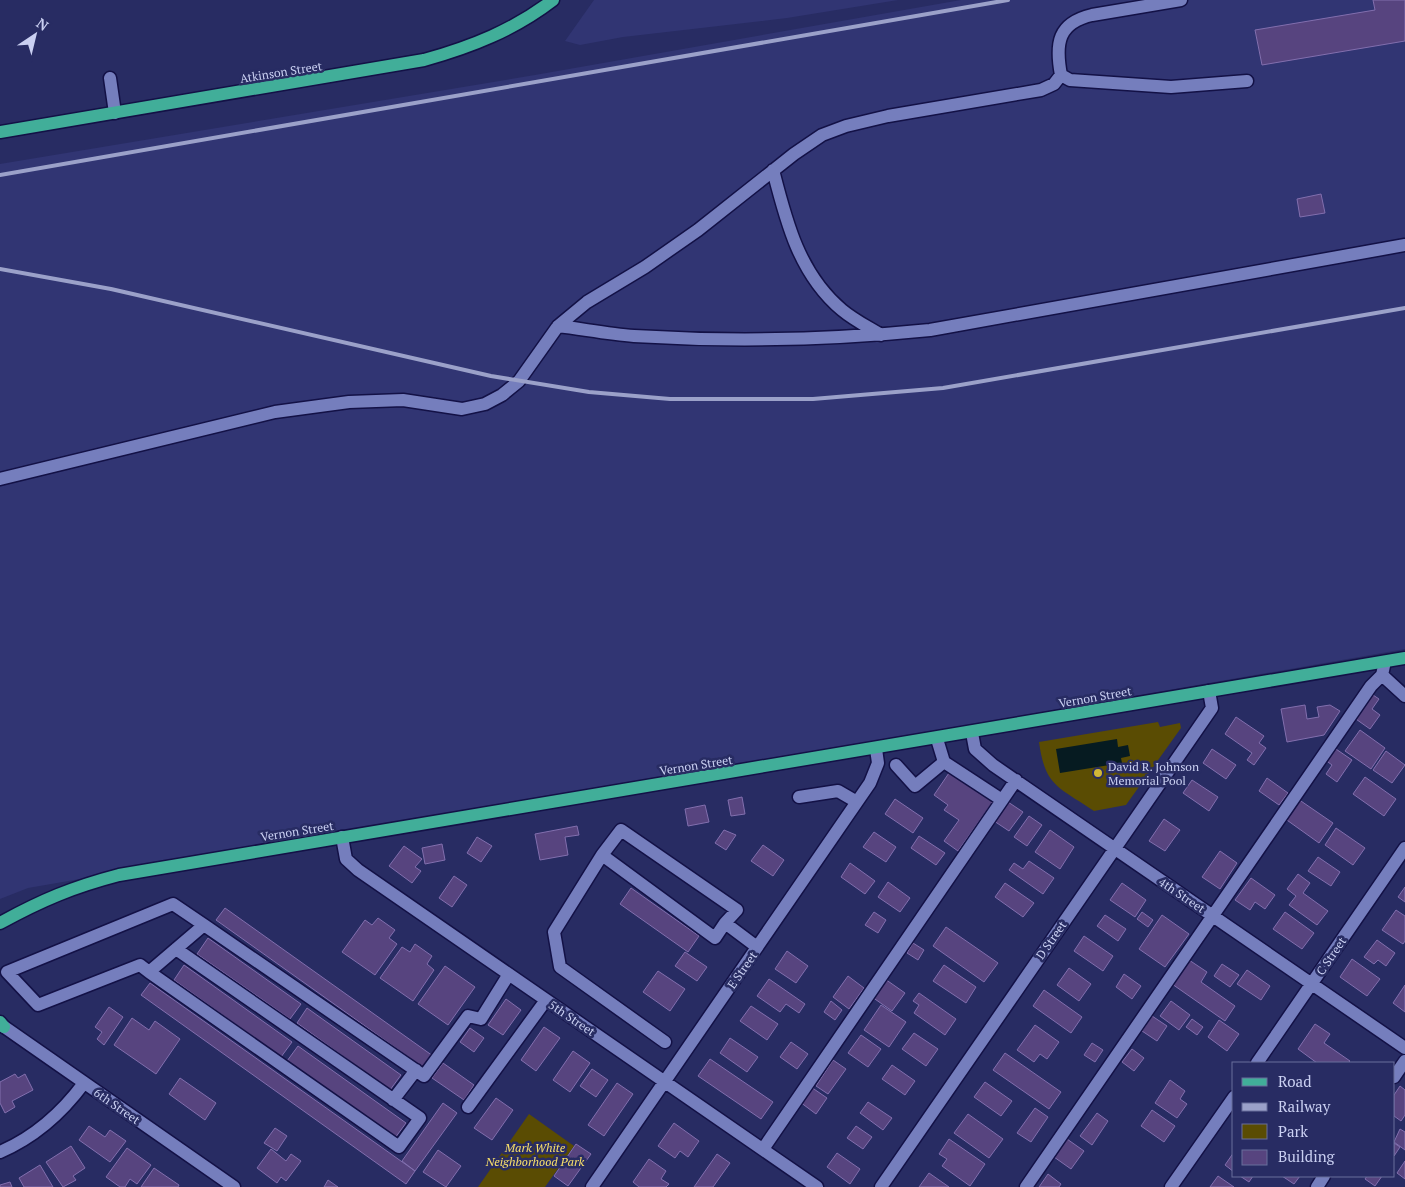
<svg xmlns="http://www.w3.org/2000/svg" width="1405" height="1187" font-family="'PT Serif',serif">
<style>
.built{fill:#313573}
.green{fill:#5a4c03}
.water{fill:#061b21}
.building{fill:#57447f;stroke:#826fae}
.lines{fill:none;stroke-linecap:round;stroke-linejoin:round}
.minor-casing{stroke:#131146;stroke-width:15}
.major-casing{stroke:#131146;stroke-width:15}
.minor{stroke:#757ebd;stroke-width:12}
.major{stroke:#41ae99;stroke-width:12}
.rail{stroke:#9ba1c9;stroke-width:4}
.poi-dot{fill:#d1b736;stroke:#282c63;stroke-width:2}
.labels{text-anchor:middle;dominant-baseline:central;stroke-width:5;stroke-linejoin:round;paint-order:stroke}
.street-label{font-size:12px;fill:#cad0f2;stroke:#282c63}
.poi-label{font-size:12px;fill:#cad0f2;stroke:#282c63;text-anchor:start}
.park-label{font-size:12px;font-style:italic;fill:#f9e06a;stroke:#282c63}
</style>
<rect width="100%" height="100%" fill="#282c63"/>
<!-- built -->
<path class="built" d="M594,0h304l-111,18 -164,19 -43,8 -15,-4z
M961,0h444v649l-1377,239 -28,11v-735l535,-89z"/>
<!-- green -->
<path class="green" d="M1158,722l2,5 20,-4 1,5 -55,77 -32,6c-35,-24 -49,-24 -55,-69z
M529,1114l45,32 -29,41h-67z"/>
<!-- water -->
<path class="water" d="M1117,739l1,8 10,-2 2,11 -9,2 1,5 -62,10 -4,-24z"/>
<!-- building -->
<path class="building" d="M1373,0h32v41l-143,24 -7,-35 120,-20z
M1321,194l4,19 -25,4 -3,-18z
M1370,693l9,6 -7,10 8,6 -10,14 -17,-12z
M1305,705l2,14 12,-2 -2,-10 13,-2 10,6 -16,24 -37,7 -6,-33z
M1236,717l28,19 -5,7 7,5 -12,17 -7,-5 5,-7 -27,-19z
M1360,730l25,18 -14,21 -26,-18z
M1333,747l19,13 -15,22 -11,-8 6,-9 -8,-6z
M1212,749l24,16 -10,14 -23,-16z
M1386,751l19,14 -13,18 -19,-13z
M951,770l43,30 -36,51 -14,-10 15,-21 -15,-10 4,-5 -14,-10z
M1365,777l31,22 -12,17 -31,-22z
M1267,778l21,15 -9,12 -20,-14z
M1192,780l26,17 -9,14 -26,-18z
M742,797l3,17 -14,2 -3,-16z
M895,799l28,19 -10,15 -28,-19z
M1298,799l35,24 -14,20 -35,-25z
M1008,802l15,10 -14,19 -15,-10z
M705,805l4,17 -21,4 -3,-17z
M1029,816l13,9 -15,21 -13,-9z
M1164,819l16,11 -15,21 -16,-10z
M577,826l2,9 -14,2 3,18 -28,5 -5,-26z
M1336,828l29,20 -12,17 -28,-20z
M724,830l12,5 -10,15 -11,-7z
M1050,830l24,17 -14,22 -25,-17z
M874,832l22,15 -10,15 -23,-15z
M919,836l26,17 -9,12 -25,-17z
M477,837l15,9 -11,16 -14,-9z
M442,844l3,16 -20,4 -3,-16z
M763,845l21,15 -11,16 -22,-15z
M404,846l18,13 -7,8 6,4 -9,12 -23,-17z
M1220,851l17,12 -17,26 -18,-12z
M1318,857l22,15 -9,14 -23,-15z
M1029,861l25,17 -11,16 -34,-24 5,-7 9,6z
M850,863l25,18 -10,13 -24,-17z
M1298,874l12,9 -7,10 25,18 -11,14 -28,-20 7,-9 -9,-7z
M454,876l13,9 -15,22 -13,-9z
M1251,878l24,17 -10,14 -10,-7 -5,8 -15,-10z
M888,882l22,16 -10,14 -22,-15z
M1005,883l29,20 -11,14 -28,-20z
M1122,883l24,17 -11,17 -25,-17z
M1405,887v15l-7,-5z
M631,888l68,48 -11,16 -68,-48z
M225,908l208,148 -9,12 -208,-148z
M1396,910l9,6v25l-2,3 -21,-14z
M874,912l12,8 -8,13 -13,-8z
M1142,912l11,8 -5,7 -11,-8z
M1285,912l29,21 -12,16 -29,-20z
M1105,915l21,14 -8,12 -21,-15z
M1162,915l27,19 -24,33 -26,-18z
M378,918l17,12 -6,8 8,6 -22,31 -33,-23 23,-32 7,5z
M946,927l52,36 -14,19 -51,-36z
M1084,936l29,20 -10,15 -29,-20z
M208,938l93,66 -11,15 -93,-65z
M1377,940l18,13 -9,13 -8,-6 -4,4 -10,-7z
M913,943l11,7 -6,10 -11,-7z
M415,944l17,12 -5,8 7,6 -21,31 -33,-23 22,-31 8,5z
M787,951l21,15 -12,17 -21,-14z
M685,952l22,15 -10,14 -22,-15z
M1352,959l28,20 -13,17 -27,-19z
M1189,960l18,12 -6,10 34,24 -10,15 -53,-37z
M1222,964l17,11 -9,12 -16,-11z
M184,965l108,77 -11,15 -107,-77z
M944,965l32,22 -10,16 -33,-22z
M445,966l30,21 -27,38 -30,-21z
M1069,968l22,16 -12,17 -22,-16z
M1247,970l23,16 -9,14 -24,-16z
M658,971l27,18 -15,22 -27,-19z
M1124,974l17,12 -9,13 -16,-12z
M848,976l16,12 -15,21 -16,-12z
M769,979l36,25 -6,9 -13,-9 -6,8 -23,-16z
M885,979l20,14 -13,18 -20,-14z
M150,983l265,188 -9,13 -265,-189z
M1405,985v27l-12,-9z
M1044,990l38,27 -11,16 -38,-27z
M919,993l37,26 -11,16 -31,-22 5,-8 -6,-4z
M506,999l15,11 -18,25 -15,-10z
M831,1001l11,9 -7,10 -11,-8z
M1171,1001l19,14 -11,15 -19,-14z
M881,1005l25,17 -17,25 -25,-17z
M751,1006l27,18 -11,16 -27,-19z
M109,1007l14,10 -19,28 -7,-6 5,-7 -7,-5z
M307,1008l94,67 -11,15 -93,-67z
M1152,1016l15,10 -10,15 -15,-10z
M132,1018l17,12 6,-9 25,18 -24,35 -42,-29z
M1192,1019l11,8 -6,8 -11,-8z
M1219,1020l20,14 -12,17 -19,-14z
M1315,1024l15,10 -6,9 26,18 -2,2h-31l-19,-14z
M1035,1025l24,17 -12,17 -7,-5 -6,8 -17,-12z
M544,1027l16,11 -24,33 -15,-11z
M470,1028l14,10 -10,14 -14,-10z
M914,1033l24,16 -12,17 -24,-17z
M861,1035l20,14 -13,18 -20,-14z
M730,1038l28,19 -11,15 -27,-19z
M791,1042l17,12 -11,15 -17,-12z
M1092,1043l11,7 -8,12 -11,-7z
M298,1046l108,77 -11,15 -108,-77z
M1132,1049l12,9 -10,13 -12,-9z
M573,1051l17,12 -20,29 -17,-12z
M1005,1053l56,39 -12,17 -56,-39z
M710,1059l63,43 -12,17 -63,-43z
M833,1060l13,9 -18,25 -12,-8z
M443,1063l31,22 -10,15 -32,-22z
M892,1065l23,16 -10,14 -23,-16z
M592,1069l16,11 -12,17 -16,-11z
M15,1074l3,4 7,-4 8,16 -21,11 3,6 -10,6 -5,-10v-21z
M180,1078l36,25 -11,17 -36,-26z
M1170,1080l15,11 -5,8 7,5 -10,14 -22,-15z
M985,1082l27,19 -11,15 -27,-19z
M617,1083l16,11 -29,42 -16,-11z
M1400,1086l5,4v25l-4,6 -7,-5v-21z
M811,1087l16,11 -11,16 -16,-12z
M496,1098l17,12 -21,30 -18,-12z
M868,1102l24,16 -9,12 -23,-17z
M443,1103l14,10 -42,58 -13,-10z
M1035,1108l13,9 -17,25 -14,-9z
M1152,1110l23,16 -11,16 -23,-16z
M1097,1113l11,8 -16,24 -12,-9z
M968,1114l35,25 -14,19 -35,-25z
M674,1123l25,18 -11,16 -8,-6 -5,7 -17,-12z
M89,1126l16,11 5,-7 16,11 -16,21 -31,-22z
M856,1126l16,11 -9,12 -16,-11z
M275,1128l12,8 -10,15 -13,-8z
M1400,1129l5,3v18l-11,-8z
M949,1139l36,25 -15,22 -28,-20 5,-7 -8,-5z
M1067,1139l17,12 -13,18 -17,-12z
M1394,1143l6,4 -6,9z
M576,1144l15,10 -23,32 -14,-10z
M71,1146l14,22 -12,8 3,4 -13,7 -17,-25z
M127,1148l24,17 -14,19 -7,-5 -5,8h-5l-14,-10z
M271,1149l15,12 5,-7 10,7 -15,20 -5,-4 -4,6 -20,-15z
M438,1150l23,16 -15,21 -23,-15z
M1234,1152v20l-9,-7z
M837,1153l23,16 -10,15 -23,-17z
M717,1154l13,9 -17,24h-19z
M649,1159l17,12 -5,8 8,5 -3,3h-27l-6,-5z
M1405,1161v18l-8,-6z
M40,1165l13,22h-29l-5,-9z
M154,1168l25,17 -1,2h-37z
M929,1173l20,14h-30z
M1048,1174l13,10 -2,3h-20z
M1218,1176l16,11h-24z
M1240,1176h13l-4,6z
M1282,1176h18l-6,8z
M1367,1176h15l-7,10 -10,-7z
M328,1180l10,7h-14z
M10,1182l2,5h-12v-2z"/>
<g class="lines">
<defs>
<path id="minor" d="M1181,0l-89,15c-34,8 -37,28 -31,60l9,5 101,7 76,-6
M110,78l5,35
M773,170c13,51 26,104 69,140 12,10 26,17 39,25
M558,326c25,3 50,8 76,10 98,6 197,4 296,-6l475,-85
M0,479l275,-67 74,-10 54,-2 59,9 23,-5 17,-9 17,-14 39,-55 29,-24 58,-35 53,-37 96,-76 28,-19 24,-9 42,-10 153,-26 13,-6 7,-9
M1384,666l-2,9 23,21
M972,733l3,16 18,16 412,283
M937,739l7,23 58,38
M896,765l19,21 29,-24
M799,797l39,-6 19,11
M342,837l4,22 12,11 459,317
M602,855l-48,77 6,35 105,75
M725,923l12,-13 -116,-80 -19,25 113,83 10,-15 32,24
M176,949l244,169 -21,29 -250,-175 55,-47 220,151 44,-60 13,3 28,-45
M149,972l-9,-7 -102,40 -31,-33 166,-68 31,21
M0,1024l234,163
M1257,1063l148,-215
M1394,1077l11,-16
M393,1100l23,-30
M468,1107l78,-107
M763,1149l253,-369
M0,1152c35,-15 61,-38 84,-69
M592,1187l278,-404 8,-20 -2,-14
M881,1187l331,-479 -3,-17
M1026,1187l345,-501 11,-11
M1171,1187l63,-90
M1317,1187l7,-11"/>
<path id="major" d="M0,132l424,-72c47,-13 90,-30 129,-60
M0,923c42,-23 73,-36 119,-48l1286,-217
M0,1022l4,5"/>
</defs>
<!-- minor casing -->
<use href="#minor" class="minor-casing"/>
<!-- major casing -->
<use href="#major" class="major-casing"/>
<!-- minor -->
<use href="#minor" class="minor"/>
<!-- major -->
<use href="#major" class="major"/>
<!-- rail -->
<path class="rail" d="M0,175l1008,-175
M0,269l111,20 380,87 98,16 81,7h143l130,-11 462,-80"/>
</g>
<!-- markers -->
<circle class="poi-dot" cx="1098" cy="773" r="5"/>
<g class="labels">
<!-- street labels -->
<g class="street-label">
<text transform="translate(281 72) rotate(-9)">Atkinson Street</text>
<text transform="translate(1095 697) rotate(-10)">Vernon Street</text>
<text transform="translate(696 765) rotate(-9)">Vernon Street</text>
<text transform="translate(297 831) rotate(-9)">Vernon Street</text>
<text transform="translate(1182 895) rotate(34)">4th Street</text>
<text transform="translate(1051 940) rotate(-55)">D Street</text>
<text transform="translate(1331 956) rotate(-56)">C Street</text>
<text transform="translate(742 970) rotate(-55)">E Street</text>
<text transform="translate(572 1018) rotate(34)">5th Street</text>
<text transform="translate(117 1106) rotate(35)">6th Street</text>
</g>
<!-- poi labels -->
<g class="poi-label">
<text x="1108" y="766">David R. Johnson<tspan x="1108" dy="14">Memorial Pool</tspan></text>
</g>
<!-- park labels -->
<g class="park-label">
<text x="535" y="1147">Mark White<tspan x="535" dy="14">Neighborhood Park</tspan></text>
</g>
</g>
<!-- legend -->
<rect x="1232" y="1062" width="162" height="115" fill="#282c63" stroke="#696e9c"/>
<rect x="1242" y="1078" width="25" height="8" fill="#41ae99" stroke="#696e9c"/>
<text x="1278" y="1087" font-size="15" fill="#cad0f2">Road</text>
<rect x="1242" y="1103" width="25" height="8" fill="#9ba1c9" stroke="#696e9c"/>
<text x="1278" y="1112" font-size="15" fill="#cad0f2">Railway</text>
<rect x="1242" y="1124" width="25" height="15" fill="#5a4c03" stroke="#696e9c"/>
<text x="1278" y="1137" font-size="15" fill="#cad0f2">Park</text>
<rect x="1242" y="1150" width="25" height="15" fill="#57447f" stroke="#696e9c"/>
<text x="1278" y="1162" font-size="15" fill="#cad0f2">Building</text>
<!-- north arrow -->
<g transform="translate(35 35) rotate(35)" stroke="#282c63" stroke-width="4" paint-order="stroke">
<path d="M0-4L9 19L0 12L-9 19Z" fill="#cad0f2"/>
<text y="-8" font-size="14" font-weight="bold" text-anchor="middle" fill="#cad0f2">N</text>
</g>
</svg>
